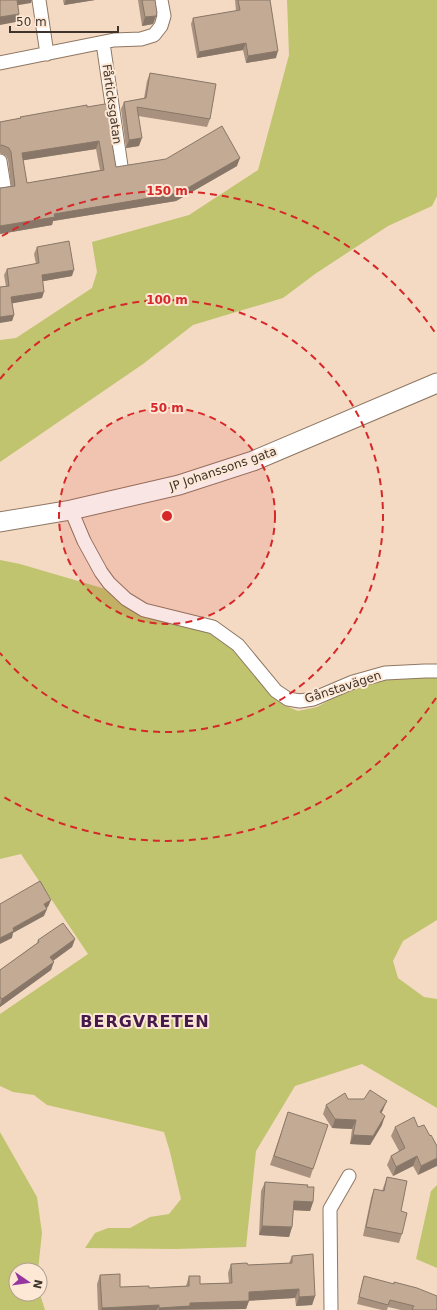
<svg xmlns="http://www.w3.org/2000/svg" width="437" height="1310" font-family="'DejaVu Sans',sans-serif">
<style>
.green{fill:#c0c46e}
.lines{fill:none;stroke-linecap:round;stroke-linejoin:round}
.street-casing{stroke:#8e7762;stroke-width:15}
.secondary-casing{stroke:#8e7762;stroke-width:21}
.street{stroke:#fff;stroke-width:13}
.secondary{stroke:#fff;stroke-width:19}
.wall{fill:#a8927f;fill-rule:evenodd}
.shaded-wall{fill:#887768}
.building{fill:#c3aa94;stroke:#887768;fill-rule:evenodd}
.ring{fill:none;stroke:#d62828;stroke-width:2;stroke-dasharray:7 5}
.labels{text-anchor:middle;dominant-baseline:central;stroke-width:4;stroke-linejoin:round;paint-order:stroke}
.street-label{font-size:12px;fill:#3f342c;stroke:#fde8d6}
.district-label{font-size:16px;font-weight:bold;letter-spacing:1px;fill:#46194b;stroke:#fde8d6}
.centre{fill:#d62828;stroke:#fde8d6;stroke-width:2}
.ring-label{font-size:12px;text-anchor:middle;font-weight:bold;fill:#d62828;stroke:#fde8d6;stroke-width:4;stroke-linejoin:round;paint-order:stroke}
</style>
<rect width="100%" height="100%" fill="#f4dac3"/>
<!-- green -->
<path class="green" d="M287,0h150v196l-5,10 -44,20 -73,48 -32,24 -90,27 -50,39 -143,98v-122l16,-2 76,-50 5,-16 -5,-30 97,-27 69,-45 31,-115z
M0,560l20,4 89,26 32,26 70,15 21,18 37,43 17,14 12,5 19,-4 36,-20 32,-7 40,-4 12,1v243l-34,21 -10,20 5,17 26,19 13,2v109l-75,-44 -67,22 -39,65 -10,96 -71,2 -90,-1 10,-15 13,-5h22l20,-11 19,-3 12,-15 -11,-47 -6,-20 -117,-27 -13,-10 -21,-3 -13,-6v-72l88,-60 -67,-100 -21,5z
M0,1132l37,65 5,36 -4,37h-22v24h24l5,16h-45z
M437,1185v83l-21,-9 15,-68z"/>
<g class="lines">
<defs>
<path id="street" d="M39,0l8,54
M103,43l18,123
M0,63l114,-23 27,-1 13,-4 7,-9 3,-10 -3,-16
M0,161l4,25
M71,510l13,31 17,31 8,11 17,16 18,11 69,17 25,18 38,46 12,8 12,2 13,-2 40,-17 32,-9 40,-2h12
M331,1310l-1,-101 19,-33"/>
<path id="secondary" d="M0,522l71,-12 108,-25 74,-24 184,-78"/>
</defs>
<!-- street casing -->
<use href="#street" class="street-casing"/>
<!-- secondary casing -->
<use href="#secondary" class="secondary-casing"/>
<!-- street -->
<use href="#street" class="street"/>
<!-- secondary -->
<use href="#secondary" class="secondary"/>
</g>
<!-- wall -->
<path class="wall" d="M63,0h32l-31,5z
M138,0h17l2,13 -4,11 -11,2z
M235,0h35l6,58 -30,5 -3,-13 -46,8 -6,-34 2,-6 43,-7z
M150,73l60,46 -3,8 -69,-11 1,30 -13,2 -5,-39 3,-7 20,-4 3,-17z
M87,107l27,35 -2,4 4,21 121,-1 -61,35 -123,20 -1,4 -52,9v-46l11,-2 -3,-26 -2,-4 -6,-3v-31l20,-4v-1zM96,149l4,21 -73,13 -4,-23z
M37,247l35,29 -29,5 -1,17 -30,5 2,12 -2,6 -8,-46 3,-6 29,-5 -2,-10z
M75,939l-3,8 -19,14 -2,9 -51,37v-37l37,-27 1,-3z
M348,1099l35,11 -2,4 1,11 -12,20 -20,-1 2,-15 -20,-1 -9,-14 3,-9z
M288,1112l25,57 -3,9 -40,-13z
M395,1127h23l12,9 7,10 -19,29 -5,-9 -20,10 -6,-11 4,-9 8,-5 -8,-15z
M387,1177l14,34 1,23 -3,9 -36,-7 8,-38 3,-9 8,2z
M265,1182l42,5 6,15 -3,9 -17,-1 -1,17 -3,10 -30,-2 2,-44z
M292,1256l23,40 -3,9 -16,1 -1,-8 -46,2 -3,9 -148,1 -1,-26 3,-9 20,12 29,1 37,-2 3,-10 11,8 29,-1 -1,-10 3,-9 17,1 41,-2z
M364,1276l73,34h-36l-13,-3 -1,3h-5l-25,-6 5,-21z"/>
<!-- shaded-wall -->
<path class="shaded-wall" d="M16,0h16l-1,3 -18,3z
M66,0h29l-31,5z
M157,13l-4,11 -11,2 3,-9z
M19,14l-3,8 -16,3v-8z
M246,43l-3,7 -46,8 2,-6z
M278,51l-2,7 -30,5 2,-7z
M142,138l-3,8 -13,2 3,-8z
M99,141l-3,8 -77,12 3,-8z
M240,158l-3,8 -61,35 -123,20 -1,4 -52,9v-8l54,-12z
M74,270l-2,6 -33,6 3,-7z
M44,292l-2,6 -33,6 2,-7z
M14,315l-2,6 -12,2v-6z
M51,900l-3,7 -7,4 3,-7z
M47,909l-3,7 -31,17 -1,5 -12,6v-6l13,-10z
M75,939l-3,8 -25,18 3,-8z
M54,962l-3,8 -51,37v-2l2,-6z
M387,1101l-4,9 -7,11 4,-9z
M385,1116l-3,9 -12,20 -20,-1 3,-9z
M335,1119l21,1 -4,9 -20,-1z
M417,1156l-4,10 -20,10 3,-9z
M437,1158v8l-19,9 3,-9z
M294,1201l19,1 -3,9 -19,-1z
M262,1226l30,1 -3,10 -30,-2z
M299,1289l-4,9 -49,3 3,-9z
M315,1296l-3,9 -16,1 3,-9z
M249,1301l-3,8 -88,1 1,-2 31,-5z
M159,1305l-2,5h-56l1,-2z"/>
<!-- building -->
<path class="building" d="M0,0h17l2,14 -19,3z
M142,0h13l2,13 -1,3 -11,1z
M238,0h32l8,51 -30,5 -2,-13 -47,9 -6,-34 47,-8z
M150,73l66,11 -6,35 -73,-12 5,31 -13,2 -5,-38 22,-4z
M105,104h3l6,38 -2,1 4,24 50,-8 56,-33 18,32 -61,35 -125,21 1,3 -55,9v-38l15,-2 -4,-34 -2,-4 -7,-3 -2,1v-24l21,-4 -1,-1 67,-12v2zM99,141l5,29 -77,13 -5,-30z
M69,241l5,29 -32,5 2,17 -33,5 3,18 -14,2v-30l9,-1 -2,-17 32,-6 -2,-16z
M40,881l11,19 -7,4 3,5 -34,19 1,3 -14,7v-34z
M63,923l12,16 -25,18 4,5 -52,37 -2,-2v-27l39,-28 -1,-2z
M370,1090l17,11 -7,11 5,4 -12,20 -20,-1 3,-15 -21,-1 -9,-14 19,-12 3,6h16z
M288,1112l40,13 -15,44 -39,-13z
M414,1117l4,10 6,-2 6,11 1,-1 6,11v12l-16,8 -4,-10 -21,11 -5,-11 14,-8 -10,-21z
M387,1177l20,4 -6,30 6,2 -5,21 -36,-7 8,-38 10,2z
M265,1182l43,3 -1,2h7l-1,15 -19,-1 -2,26 -30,-1z
M313,1254l2,42 -16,1v-8l-50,3v9l-59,2v3l-31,2v-3l-57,3 -2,-33 20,-1v13l29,-1v2l40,-2v-10h11v8l32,-1 -1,-19 16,-1 1,2 44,-2v-7z
M364,1276l30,8v-2l23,6 20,8v14h-23l-2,-1 2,-3 -24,-6 -2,5 -29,-8z"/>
<!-- distance rings -->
<circle cx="167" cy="516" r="108" fill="#d62828" fill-opacity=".12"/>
<g class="ring">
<circle cx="167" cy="516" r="108"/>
<path d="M0 379A216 216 0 1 1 0 653"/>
<path d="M436 698A325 325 0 0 1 2 796M2 236A325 325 0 0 1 436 334"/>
</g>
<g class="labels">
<!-- street labels -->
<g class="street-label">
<text transform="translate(112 104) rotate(82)">Fårticksgatan</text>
<text transform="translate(223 469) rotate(-19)">JP Johanssons gata</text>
<text transform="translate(343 687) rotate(-18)">Gånstavägen</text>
</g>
<!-- district labels -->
<g class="district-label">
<text x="145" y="1021">BERGVRETEN</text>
</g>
</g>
<circle cx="167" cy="516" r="6" class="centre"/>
<g class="ring-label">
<text x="167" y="195">150 m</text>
<text x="167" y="304">100 m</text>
<text x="167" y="412">50 m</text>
</g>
<!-- north arrow -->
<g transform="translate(28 1282) rotate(103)"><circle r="19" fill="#fde8d6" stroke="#b1a092"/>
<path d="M0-3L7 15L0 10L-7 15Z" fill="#96369f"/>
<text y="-6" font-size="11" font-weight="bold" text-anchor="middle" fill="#3f342c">N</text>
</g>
<!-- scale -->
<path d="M10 26v6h108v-6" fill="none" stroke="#3f342c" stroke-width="2"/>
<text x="16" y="26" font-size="12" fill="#3f342c" stroke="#fde8d6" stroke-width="3" paint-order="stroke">50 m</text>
</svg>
